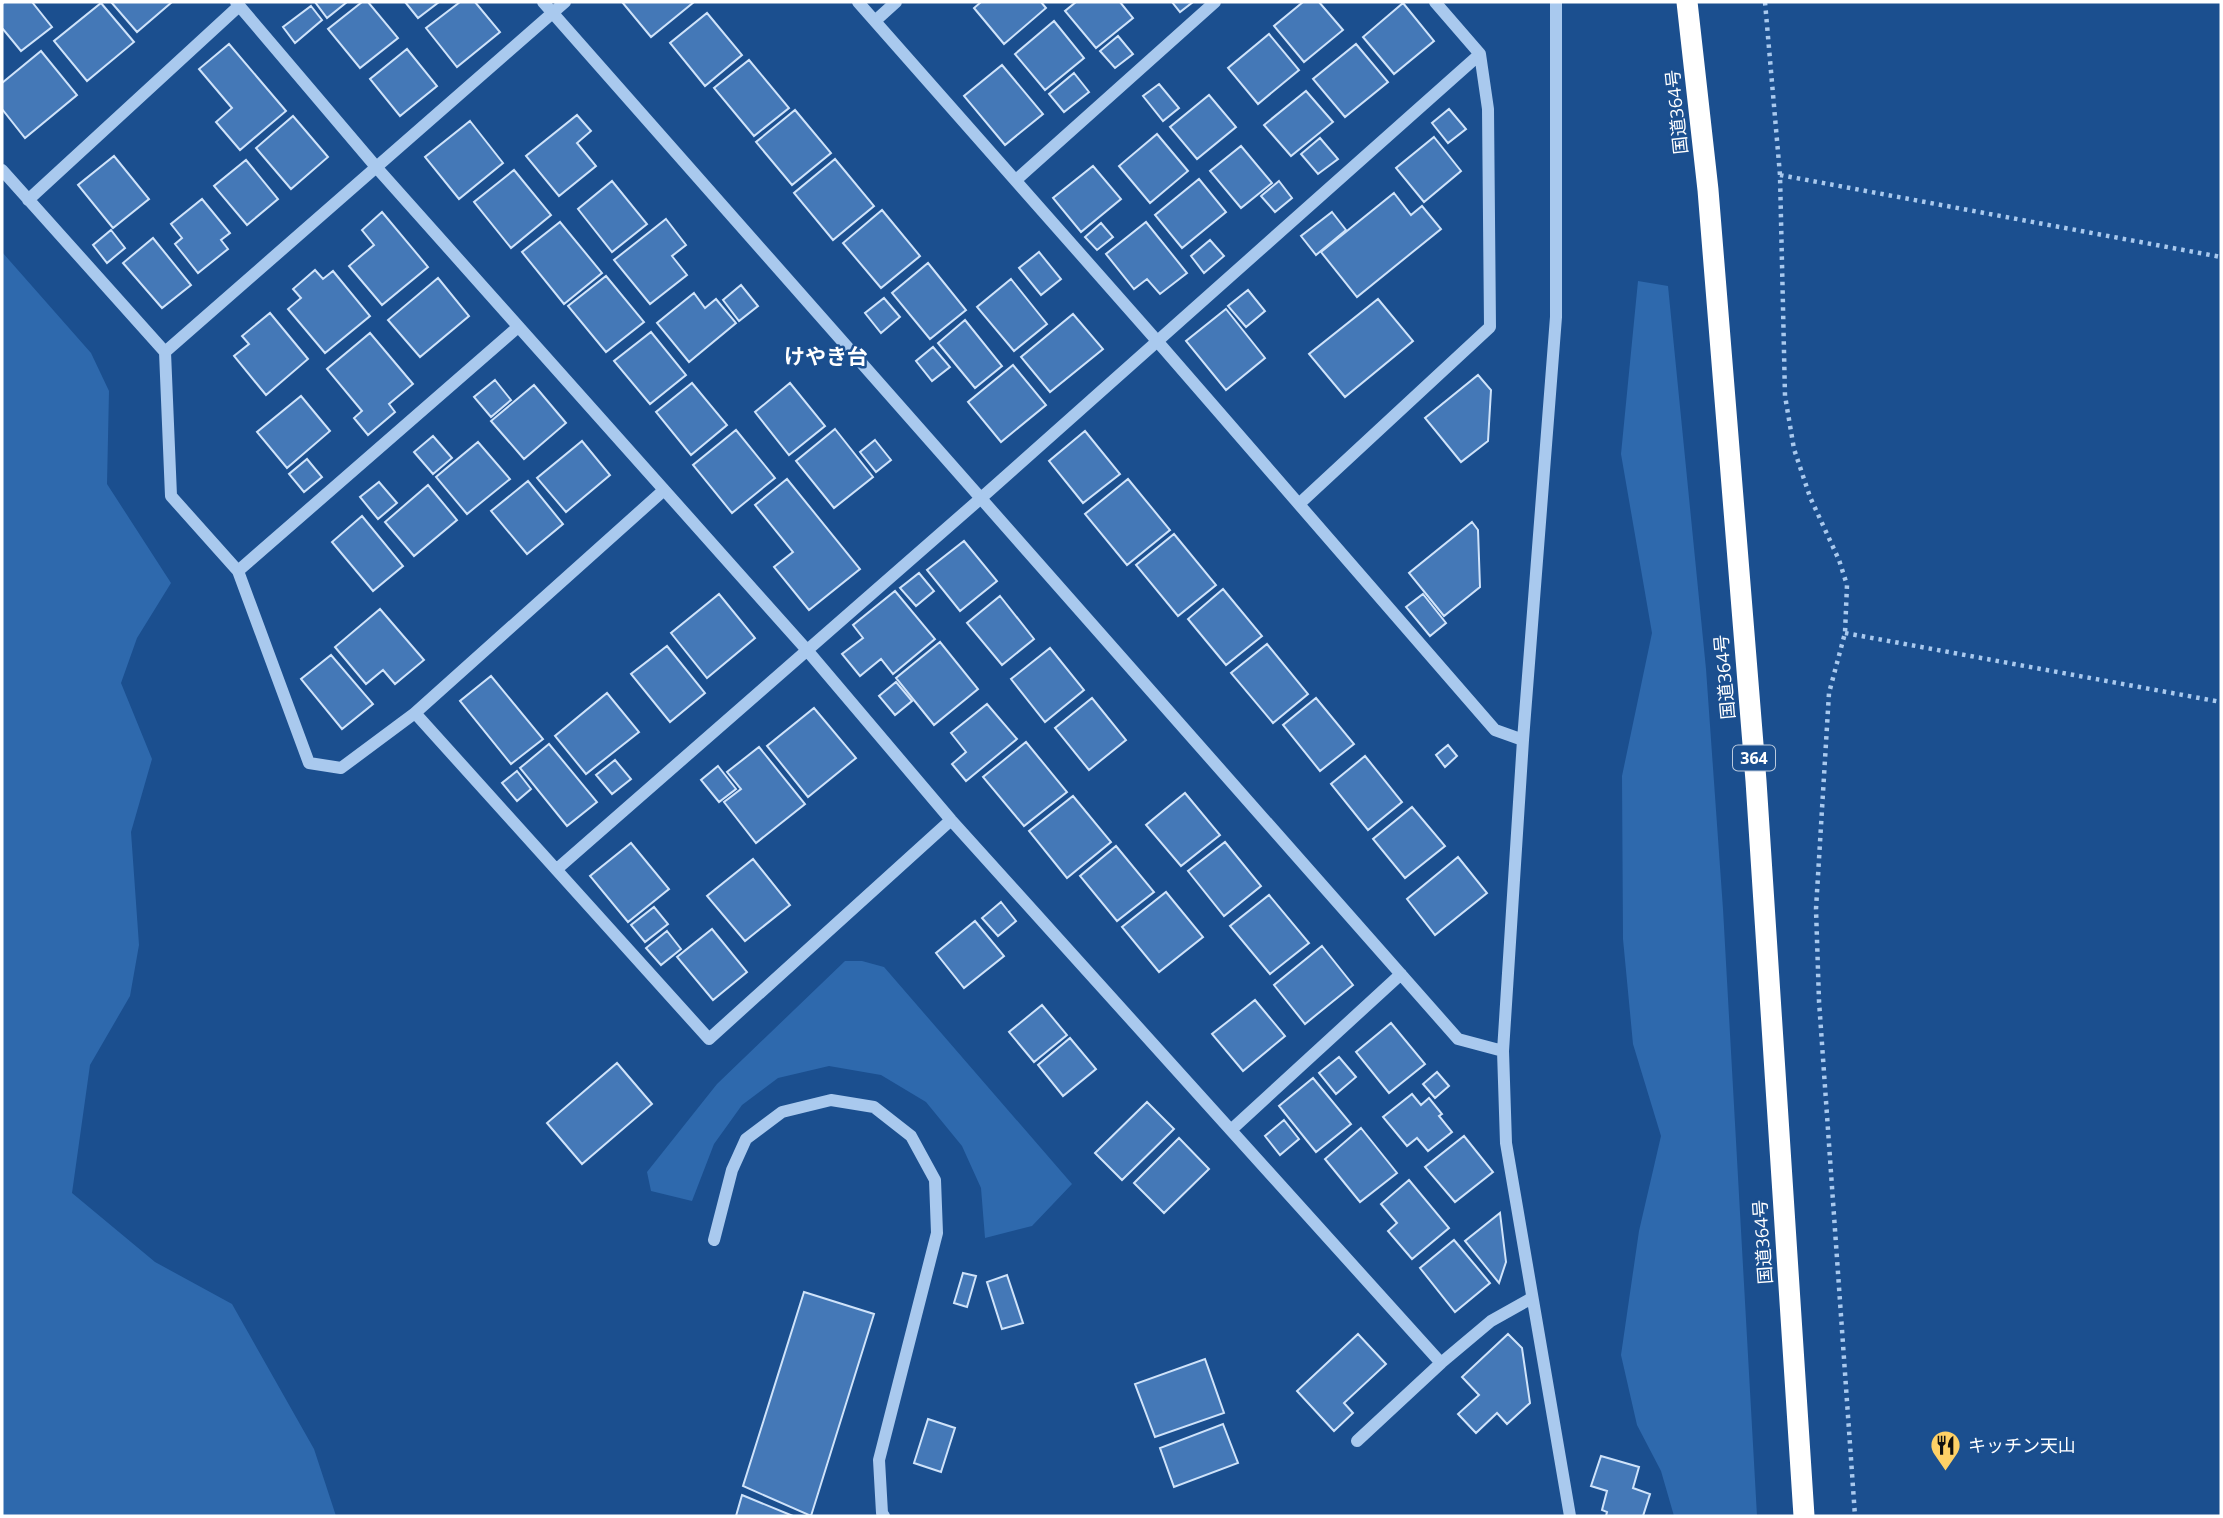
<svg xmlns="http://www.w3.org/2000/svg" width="2223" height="1518" font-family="'Open Sans','Noto Sans JP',sans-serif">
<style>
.green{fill:#2e69ad}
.building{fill:#4478b7;stroke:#cfe3fa;stroke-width:2}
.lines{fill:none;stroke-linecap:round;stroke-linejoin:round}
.path{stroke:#a9c9ee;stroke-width:4.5;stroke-dasharray:3.5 5;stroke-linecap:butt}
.minor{stroke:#a9c9ee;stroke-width:12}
.highway{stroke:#fff;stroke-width:21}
.labels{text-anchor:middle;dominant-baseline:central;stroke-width:5;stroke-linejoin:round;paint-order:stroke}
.shield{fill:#1b4f8f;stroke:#bbcadd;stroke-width:2}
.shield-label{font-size:16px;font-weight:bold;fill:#fff}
.street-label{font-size:18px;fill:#fff;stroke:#1b4f8f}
.poi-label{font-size:18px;fill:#fff;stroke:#1b4f8f;text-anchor:start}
.quarter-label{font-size:21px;font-weight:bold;fill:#fff;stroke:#1b4f8f}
</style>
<rect width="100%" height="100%" fill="#1b4f8f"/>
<!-- green -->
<path class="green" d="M2,252l89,101 18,38 -2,93 64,99 -34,55 -16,45 31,76 -21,73 8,113 -9,51 -40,69 -18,128 83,69 77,42 82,145 22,67h-334z
M1638,281l30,5 38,383 17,240 34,607h-83l-13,-45 -24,-46 -16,-70 18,-124 22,-95 -28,-92 -10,-105 -1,-163 30,-143 -31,-179z
M845,961h17l22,6 188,217 -40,42 -47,12 -4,-50 -19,-42 -36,-44 -45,-27 -52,-9 -51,12 -36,27 -28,39 -22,57 -41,-10 -4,-19 70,-88z"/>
<!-- building -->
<path class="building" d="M4,2h28l20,25 -31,24 -19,-23v-24z
M111,2h61l-35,30z
M315,2h32l-20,16z
M362,2h6l30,36 -38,30 -32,-39z
M405,2h34l-21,16z
M460,2h15l25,30 -43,35 -31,-39z
M622,2h72l-43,35z
M981,2h60l5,6 -42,36 -30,-36z
M1076,2h44l13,16 -37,30 -31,-37z
M1172,2h21l-13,10z
M1303,2h16l24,28 -39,32 -30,-36z
M101,3l33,39 -47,39 -33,-40z
M1403,3l31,38 -40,33 -31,-37z
M311,6l11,14 -27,23 -12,-16z
M707,13l35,42 -37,31 -35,-43z
M1054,21l30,37 -39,32 -30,-36z
M1269,34l30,36 -41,34 -30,-36z
M1118,36l15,18 -18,14 -15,-17z
M229,44l57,67 -46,39 -24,-28 16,-14 -33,-39z
M1356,44l32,38 -43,35 -32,-38z
M407,49l30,37 -37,30 -30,-37z
M41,51l36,44 -52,43 -23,-29v-26z
M749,60l40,48 -35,28 -40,-48z
M1002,65l41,49 -38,31 -41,-49z
M1074,73l15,19 -25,20 -15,-18z
M1159,84l20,24 -16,13 -20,-25z
M1306,91l27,31 -42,34 -27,-31z
M1209,95l27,32 -39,32 -27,-32z
M1449,109l17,20 -18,14 -16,-20z
M795,110l36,43 -39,32 -36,-43z
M577,115l14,16 -14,12 19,23 -37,30 -33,-40z
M293,116l35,41 -37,32 -35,-41z
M470,121l33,42 -44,36 -34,-42z
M1157,134l31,37 -38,32 -31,-37z
M1434,137l27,34 -37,31 -28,-34z
M1320,138l18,21 -20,15 -17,-20z
M1241,146l31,37 -31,25 -31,-37z
M114,156l35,43 -36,29 -35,-43z
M835,159l39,47 -41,34 -39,-47z
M246,160l32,39 -31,26 -33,-39z
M1093,166l28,33 -40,33 -28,-34z
M514,170l37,45 -40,33 -37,-46z
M1199,179l27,33 -44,36 -27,-33z
M612,181l35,43 -35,28 -34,-43z
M1279,181l13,17 -17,14 -14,-16z
M1394,193l17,22 11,-9 19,23 -84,68 -36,-45z
M202,199l28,34 -9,7 7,9 -30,24 -23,-29 7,-6 -11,-14z
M882,210l38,46 -39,32 -38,-45z
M382,212l46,55 -46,38 -33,-39 25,-21 -12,-15z
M1332,212l14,18 -30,25 -15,-19z
M666,219l20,26 -14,11 15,19 -37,29 -36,-44z
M560,222l42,51 -38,31 -42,-52z
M1146,222l41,51 -27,21 -13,-15 -13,10 -28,-35z
M1101,223l12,14 -16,13 -12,-13z
M111,230l14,18 -18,15 -14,-18z
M153,238l38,47 -29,23 -39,-45z
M1210,240l14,16 -20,17 -13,-17z
M1039,252l22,27 -20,16 -22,-27z
M928,263l38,47 -36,29 -38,-46z
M315,270l8,9 10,-8 37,45 -45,37 -37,-44 13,-11 -8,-9z
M606,276l38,46 -38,30 -38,-46z
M438,278l31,38 -49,41 -32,-37z
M1011,279l36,45 -33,27 -37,-44z
M741,285l17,21 -19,15 -16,-21z
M1248,290l17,21 -19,16 -18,-21z
M694,293l11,15 11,-9 20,24 -47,39 -32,-39z
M884,298l16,19 -19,16 -16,-20z
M1378,299l35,42 -68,56 -36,-43z
M1226,309l39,49 -39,32 -40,-49z
M270,313l38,46 -42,36 -32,-39 15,-12 -7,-8z
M1073,314l30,35 -53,43 -29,-35z
M965,320l37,46 -27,22 -37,-45z
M651,332l35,43 -36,29 -36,-43z
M370,333l43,51 -24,20 6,8 -27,23 -14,-17 8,-7 -35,-42z
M933,347l17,20 -18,14 -16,-20z
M1013,365l33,40 -45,37 -33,-40z
M1478,375l13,15 -3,51 -27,21 -36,-44z
M495,380l16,20 -20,17 -17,-20z
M692,383l35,42 -36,30 -35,-43z
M790,383l35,43 -36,29 -34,-43z
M534,385l32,38 -42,36 -33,-38z
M301,396l29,35 -43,37 -30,-36z
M835,429l38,48 -39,31 -38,-47z
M736,430l39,48 -43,35 -39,-48z
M1085,431l35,43 -37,29 -34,-42z
M433,436l19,22 -19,16 -19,-22z
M875,440l16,20 -15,12 -16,-20z
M582,441l28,34 -44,37 -29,-34z
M478,442l32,37 -43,35 -31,-37z
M307,459l15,18 -18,15 -15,-18z
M787,479l73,90 -51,41 -35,-43 19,-15 -38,-47z
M1128,479l42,51 -43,35 -42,-51z
M528,481l35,43 -36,30 -36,-43z
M379,482l18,21 -19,16 -18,-22z
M428,485l29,35 -43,36 -29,-34z
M362,516l41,50 -30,25 -41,-49z
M1472,522l6,8 2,57 -36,29 -35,-43z
M1174,534l42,51 -38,31 -42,-51z
M964,541l33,40 -37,30 -33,-41z
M919,573l15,18 -18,15 -16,-18z
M1223,589l39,47 -36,29 -38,-46z
M895,591l40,48 -42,35 -12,-15 -21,17 -18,-22 21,-16 -10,-13z
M719,594l36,44 -48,40 -36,-45z
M1423,594l23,29 -16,13 -24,-29z
M1000,596l34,43 -32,26 -35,-42z
M380,609l44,51 -29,24 -12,-14 -17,14 -31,-37z
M940,642l38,47 -44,36 -38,-47z
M1267,644l41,50 -35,29 -42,-50z
M667,646l38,47 -35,29 -39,-48z
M1050,648l34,42 -39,32 -34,-43z
M331,655l42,49 -31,25 -41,-50z
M491,676l52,63 -32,25 -51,-63z
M896,682l16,19 -17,14 -16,-19z
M607,693l32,39 -53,42 -31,-38z
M1092,698l34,42 -37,30 -34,-42z
M1316,698l38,46 -34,27 -37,-46z
M987,704l30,35 -51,42 -14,-17 14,-12 -15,-19z
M814,708l42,50 -48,39 -41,-51z
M1026,742l41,50 -43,34 -41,-49z
M549,744l48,58 -30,24 -47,-58z
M1448,745l9,11 -12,11 -9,-12z
M759,747l46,57 -49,39 -32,-41 17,-13 -14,-17z
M1365,756l37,46 -34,28 -37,-46z
M615,760l16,19 -19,15 -16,-19z
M718,766l18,23 -17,13 -18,-22z
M517,771l14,18 -14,12 -15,-18z
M1185,793l35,42 -39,31 -35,-41z
M1073,796l38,46 -44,36 -38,-47z
M1412,807l33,39 -40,32 -32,-39z
M1225,842l36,44 -37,30 -36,-45z
M631,843l38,46 -41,33 -38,-46z
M1116,846l38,46 -37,29 -37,-45z
M1458,857l29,36 -52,42 -28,-36z
M753,859l37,46 -45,36 -38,-45z
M1166,892l37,45 -44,35 -37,-45z
M1269,895l40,48 -39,31 -40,-48z
M1001,902l15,19 -18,15 -16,-18z
M654,907l14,17 -23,18 -14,-17z
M975,921l29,35 -40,32 -28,-35z
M712,929l35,43 -34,28 -36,-43z
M667,931l14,18 -20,16 -15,-17z
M1322,946l31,39 -48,39 -31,-39z
M1255,1000l30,36 -42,35 -31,-37z
M1042,1005l25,30 -33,27 -25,-30z
M1391,1023l34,41 -36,29 -33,-41z
M1070,1038l26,31 -33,27 -25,-31z
M1339,1057l17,20 -20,17 -17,-21z
M617,1063l35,41 -70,60 -35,-41z
M1437,1072l12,14 -14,12 -12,-14z
M1313,1078l38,46 -35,28 -37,-46z
M1412,1094l9,11 8,-7 13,16 -3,2 13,16 -24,19 -11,-13 -10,8 -24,-29z
M1147,1102l27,27 -52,51 -27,-27z
M1284,1120l15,19 -19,16 -15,-19z
M1361,1128l36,45 -37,29 -35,-43z
M1464,1136l29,36 -38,30 -30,-35z
M1179,1138l30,31 -45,44 -30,-30z
M1409,1180l40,48 -37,31 -24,-28 9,-8 -16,-19z
M1500,1213l6,49 -7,21 -34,-42z
M1454,1240l36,43 -35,29 -35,-44z
M963,1273l13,3 -9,31 -13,-4z
M1007,1275l16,48 -21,6 -15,-47z
M804,1292l70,22 -63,202 -68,-30z
M1358,1334l28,30 -42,39 9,10 -19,18 -37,-40z
M1508,1334l14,14 8,55 -23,21 -10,-11 -21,20 -18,-19 21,-19 -17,-18z
M1205,1359l19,54 -69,24 -20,-53z
M928,1419l27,9 -14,44 -27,-9z
M1223,1424l15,39 -64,24 -14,-39z
M1601,1456l38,11 -6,21 17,6 -7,22h-37l1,-4 -5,-2 5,-19 -16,-5z
M742,1495l51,21h-57z"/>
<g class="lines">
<!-- path -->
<path class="path" d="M1765,2l15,173 5,221 9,53 16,48 29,63 8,25 -2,48 -16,60 -13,216 3,92 36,515
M1780,175l441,82
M1845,633l376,69"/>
<!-- minor -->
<path class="minor" d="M236,2l141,166 429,481 145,171 490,543 50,-42 41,-23
M543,2l915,1037 45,12
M858,2l300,340 337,388 28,10
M1556,2v315l-33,423 -20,311 3,92 64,373
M875,21l21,-19
M2,170l163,182 6,144 67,75 71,192 32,5 74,-55 294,326 242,-219
M1016,180l199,-178
M28,200l211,-194
M165,352l400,-350
M1299,504l191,-177 -2,-218 -8,-55
M238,571l280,-244
M415,713l249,-223
M557,869l423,-370 500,-445 -45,-52
M1231,1130l170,-156
M714,1240l18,-70 14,-31 36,-27 49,-12 43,7 37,29 24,44 2,53 -58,227 3,53 2,3
M1357,1441l84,-78"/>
<!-- highway -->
<path class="highway" d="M1687,2l21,188 48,591 48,735"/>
</g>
<!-- icons -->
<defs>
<symbol id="restaurant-pin" viewBox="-11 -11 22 30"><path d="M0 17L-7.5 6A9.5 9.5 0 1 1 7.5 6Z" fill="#ffd166" stroke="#1b4f8f"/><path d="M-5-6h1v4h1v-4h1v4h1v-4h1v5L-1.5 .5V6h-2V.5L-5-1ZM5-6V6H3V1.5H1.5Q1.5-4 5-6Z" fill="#111"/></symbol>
</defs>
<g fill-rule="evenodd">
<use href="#restaurant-pin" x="1928" y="1428" width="35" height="47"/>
</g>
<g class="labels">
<!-- shield labels -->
<rect class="shield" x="1733" y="745.5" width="42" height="25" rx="5"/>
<g class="shield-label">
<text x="1754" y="758">364</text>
</g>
<!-- street labels -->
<g class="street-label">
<text transform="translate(1676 112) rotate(-96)">国道364号</text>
<text transform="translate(1724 677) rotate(-95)">国道364号</text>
<text transform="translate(1762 1242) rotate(-94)">国道364号</text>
</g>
<!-- poi labels -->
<g class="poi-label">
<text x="1968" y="1445">キッチン天山</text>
</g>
<!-- quarter labels -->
<g class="quarter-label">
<text x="826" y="356">けやき台</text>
</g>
</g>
<!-- border -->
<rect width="2223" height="1518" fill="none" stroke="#ffffff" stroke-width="7"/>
</svg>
